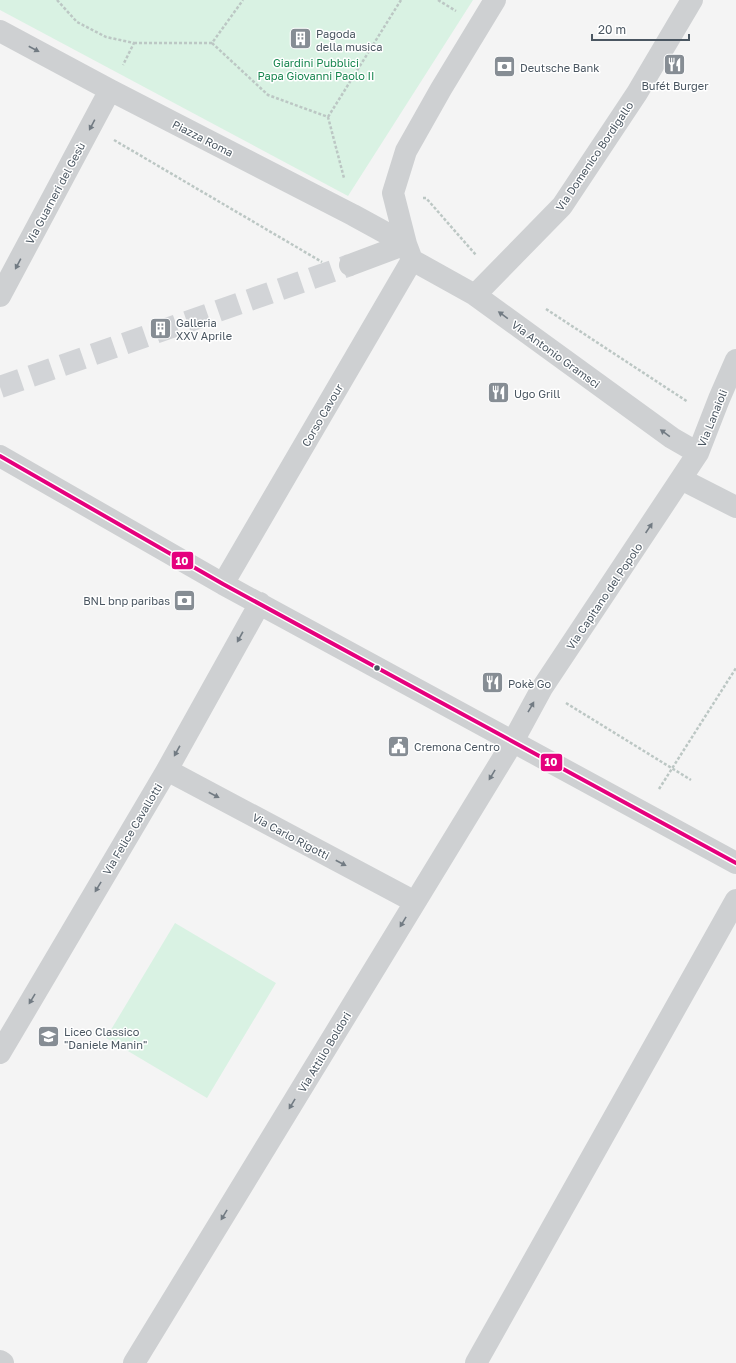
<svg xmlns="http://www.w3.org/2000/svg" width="736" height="1363" font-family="'Golos Text',sans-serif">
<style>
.green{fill:#d9f2e3}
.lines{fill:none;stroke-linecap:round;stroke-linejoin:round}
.street-tunnel{stroke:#d2d4d7;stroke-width:22;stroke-dasharray:22 11;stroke-linecap:butt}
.path{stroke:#bcc7c4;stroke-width:2.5;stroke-dasharray:3 2;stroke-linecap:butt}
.street{stroke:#ced0d2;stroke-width:22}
.bus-1-casing{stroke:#fff;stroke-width:7}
.bus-1{stroke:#e5007d;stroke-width:4}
.oneway{fill:#727b83}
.bus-dot{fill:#4a5661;stroke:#fff;stroke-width:1.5}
.labels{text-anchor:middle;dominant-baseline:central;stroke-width:3;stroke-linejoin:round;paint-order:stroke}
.poi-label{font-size:11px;fill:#4a5661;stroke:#fff;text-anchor:start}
.park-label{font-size:11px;fill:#17864f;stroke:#fff}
.street-label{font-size:11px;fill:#4a5661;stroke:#fff}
.line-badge{stroke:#fff;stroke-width:1.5}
.badge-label{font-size:11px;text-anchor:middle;font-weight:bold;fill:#fff}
</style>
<rect width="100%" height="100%" fill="#f4f4f4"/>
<!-- green -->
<path class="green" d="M0,0h473l-125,196 -348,-186z
M175,923l101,60 -69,115 -101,-60z"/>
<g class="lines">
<!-- street-tunnel -->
<path class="street-tunnel" d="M0,387l350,-122"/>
<!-- path -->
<path class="path" d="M57,0l20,22 29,15 28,6 -11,22
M438,0l18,11
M134,43h78l31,-43
M212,43l56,52 60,22 16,61
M328,117l73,-117
M114,140l208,122
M423,198h3l50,57
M546,309l142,93
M566,703l125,77
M659,789l77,-121"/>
<!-- street -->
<path class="street" d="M0,31l110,59 243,125 53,29
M412,260l63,35 197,143 26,15
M350,265l56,-21
M475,295l87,-89 75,-113 55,-93
M0,296l110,-206
M0,456l223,128 513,279
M681,479l55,28
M223,584l189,-324 -6,-16 -13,-51 13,-42 35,-62 54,-89
M167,770l248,132
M0,1053l167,-283 93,-167
M0,1361l3,2
M134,1363l377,-618 31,-57 156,-235 21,-54 17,-39
M476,1363l260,-463"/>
<defs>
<path id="bus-1" d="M0,456l223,128 513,279"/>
</defs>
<!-- bus-1 casing -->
<use href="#bus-1" class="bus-1-casing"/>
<!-- bus-1 -->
<use href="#bus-1" class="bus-1"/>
</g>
<!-- one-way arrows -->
<defs><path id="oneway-solid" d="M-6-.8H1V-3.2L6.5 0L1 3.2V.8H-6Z"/></defs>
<g class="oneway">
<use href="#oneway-solid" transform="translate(34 49) rotate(28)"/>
<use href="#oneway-solid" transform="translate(92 125) rotate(118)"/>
<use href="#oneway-solid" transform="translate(18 264) rotate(118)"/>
<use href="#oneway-solid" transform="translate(503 315) rotate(-144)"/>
<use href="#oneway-solid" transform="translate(665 433) rotate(-144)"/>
<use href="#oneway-solid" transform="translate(649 528) rotate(-56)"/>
<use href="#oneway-solid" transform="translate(240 637) rotate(119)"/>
<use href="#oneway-solid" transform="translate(531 707) rotate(-60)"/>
<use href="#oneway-solid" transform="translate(177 751) rotate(119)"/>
<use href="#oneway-solid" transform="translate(492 775) rotate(121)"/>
<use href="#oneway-solid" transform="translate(214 795) rotate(28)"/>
<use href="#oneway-solid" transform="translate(341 863) rotate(28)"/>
<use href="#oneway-solid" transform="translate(98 887) rotate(121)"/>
<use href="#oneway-solid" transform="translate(403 922) rotate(121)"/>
<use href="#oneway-solid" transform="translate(32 999) rotate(121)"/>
<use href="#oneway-solid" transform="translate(292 1104) rotate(121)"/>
<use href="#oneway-solid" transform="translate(224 1215) rotate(121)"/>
</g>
<!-- icons -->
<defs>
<symbol id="building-square" viewBox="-11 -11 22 22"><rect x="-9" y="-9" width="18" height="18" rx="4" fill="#868d94" stroke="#fff"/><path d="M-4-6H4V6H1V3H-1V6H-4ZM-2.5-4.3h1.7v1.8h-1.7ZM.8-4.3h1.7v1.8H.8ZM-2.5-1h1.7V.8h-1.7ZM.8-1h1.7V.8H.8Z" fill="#fff"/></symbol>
<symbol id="restaurant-square" viewBox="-11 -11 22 22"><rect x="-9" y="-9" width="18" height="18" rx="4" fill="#868d94" stroke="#fff"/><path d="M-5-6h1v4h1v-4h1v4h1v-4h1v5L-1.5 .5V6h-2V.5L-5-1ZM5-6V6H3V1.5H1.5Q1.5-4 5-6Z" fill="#fff"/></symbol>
<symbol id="bank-square" viewBox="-11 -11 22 22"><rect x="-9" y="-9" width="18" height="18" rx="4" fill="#868d94" stroke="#fff"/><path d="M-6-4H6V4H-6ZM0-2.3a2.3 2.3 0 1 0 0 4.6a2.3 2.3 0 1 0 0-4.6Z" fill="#fff"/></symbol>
<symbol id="civic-square" viewBox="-11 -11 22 22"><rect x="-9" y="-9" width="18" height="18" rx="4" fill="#868d94" stroke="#fff"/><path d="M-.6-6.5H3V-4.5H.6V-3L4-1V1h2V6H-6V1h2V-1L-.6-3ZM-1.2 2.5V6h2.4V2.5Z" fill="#fff"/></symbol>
<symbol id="school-square" viewBox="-11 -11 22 22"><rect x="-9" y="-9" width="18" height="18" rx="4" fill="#868d94" stroke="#fff"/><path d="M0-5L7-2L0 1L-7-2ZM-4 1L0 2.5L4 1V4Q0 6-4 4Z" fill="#fff"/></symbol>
</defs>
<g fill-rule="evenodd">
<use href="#building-square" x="288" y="26" width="25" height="25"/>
<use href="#restaurant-square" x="662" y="52" width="25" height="25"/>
<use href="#bank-square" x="492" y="54" width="25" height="25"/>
<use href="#building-square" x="148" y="316" width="25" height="25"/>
<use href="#restaurant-square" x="486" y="380" width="25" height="25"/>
<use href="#bank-square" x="172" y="588" width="25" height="25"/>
<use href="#restaurant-square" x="480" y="670" width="25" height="25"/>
<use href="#civic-square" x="386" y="734" width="25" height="25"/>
<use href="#school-square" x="36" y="1024" width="25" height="25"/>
</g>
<!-- markers -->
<circle class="bus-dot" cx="377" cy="668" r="3.5"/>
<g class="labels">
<!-- poi labels -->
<g class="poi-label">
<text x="316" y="33">Pagoda<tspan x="316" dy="13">della musica</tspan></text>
<text x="520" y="67">Deutsche Bank</text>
<text x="675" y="85" text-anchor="middle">Bufét Burger</text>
<text x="176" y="322">Galleria<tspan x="176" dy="13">XXV Aprile</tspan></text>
<text x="514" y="393">Ugo Grill</text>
<text x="170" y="600" text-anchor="end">BNL bnp paribas</text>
<text x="508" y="683">Pokè Go</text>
<text x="414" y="746">Cremona Centro</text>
<text x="64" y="1031">Liceo Classico<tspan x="64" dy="13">"Daniele Manin"</tspan></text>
</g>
<!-- park labels -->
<g class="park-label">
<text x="316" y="62">Giardini Pubblici<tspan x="316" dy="13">Papa Giovanni Paolo II</tspan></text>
</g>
<!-- street labels -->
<g class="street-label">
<text transform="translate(203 138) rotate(27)">Piazza Roma</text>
<text transform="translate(594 156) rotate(-56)">Via Domenico Bordigallo</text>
<text transform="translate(55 193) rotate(-62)">Via Guarneri del Gesù</text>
<text transform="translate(556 354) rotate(36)">Via Antonio Gramsci</text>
<text transform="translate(322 415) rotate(-60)">Corso Cavour</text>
<text transform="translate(712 418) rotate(-68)">Via Lanaioli</text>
<text transform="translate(604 596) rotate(-56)">Via Capitano del Popolo</text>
<text transform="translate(132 829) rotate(-59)">Via Felice Cavallotti</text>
<text transform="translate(291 836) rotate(28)">Via Carlo Rigotti</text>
<text transform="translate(324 1052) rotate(-59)">Via Attilio Boldori</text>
</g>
</g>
<g class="line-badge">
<rect x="171" y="551" width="23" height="19" rx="4" fill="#e5007d"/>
<rect x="540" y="753" width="23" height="19" rx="4" fill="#e5007d"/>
</g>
<g class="badge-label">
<text x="182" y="565">10</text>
<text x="551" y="766">10</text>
</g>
<!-- scale -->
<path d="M592 34v6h97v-6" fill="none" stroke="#4a5661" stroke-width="2"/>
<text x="598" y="34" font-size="12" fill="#4a5661" stroke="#ffffff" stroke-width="3" paint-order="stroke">20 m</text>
</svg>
